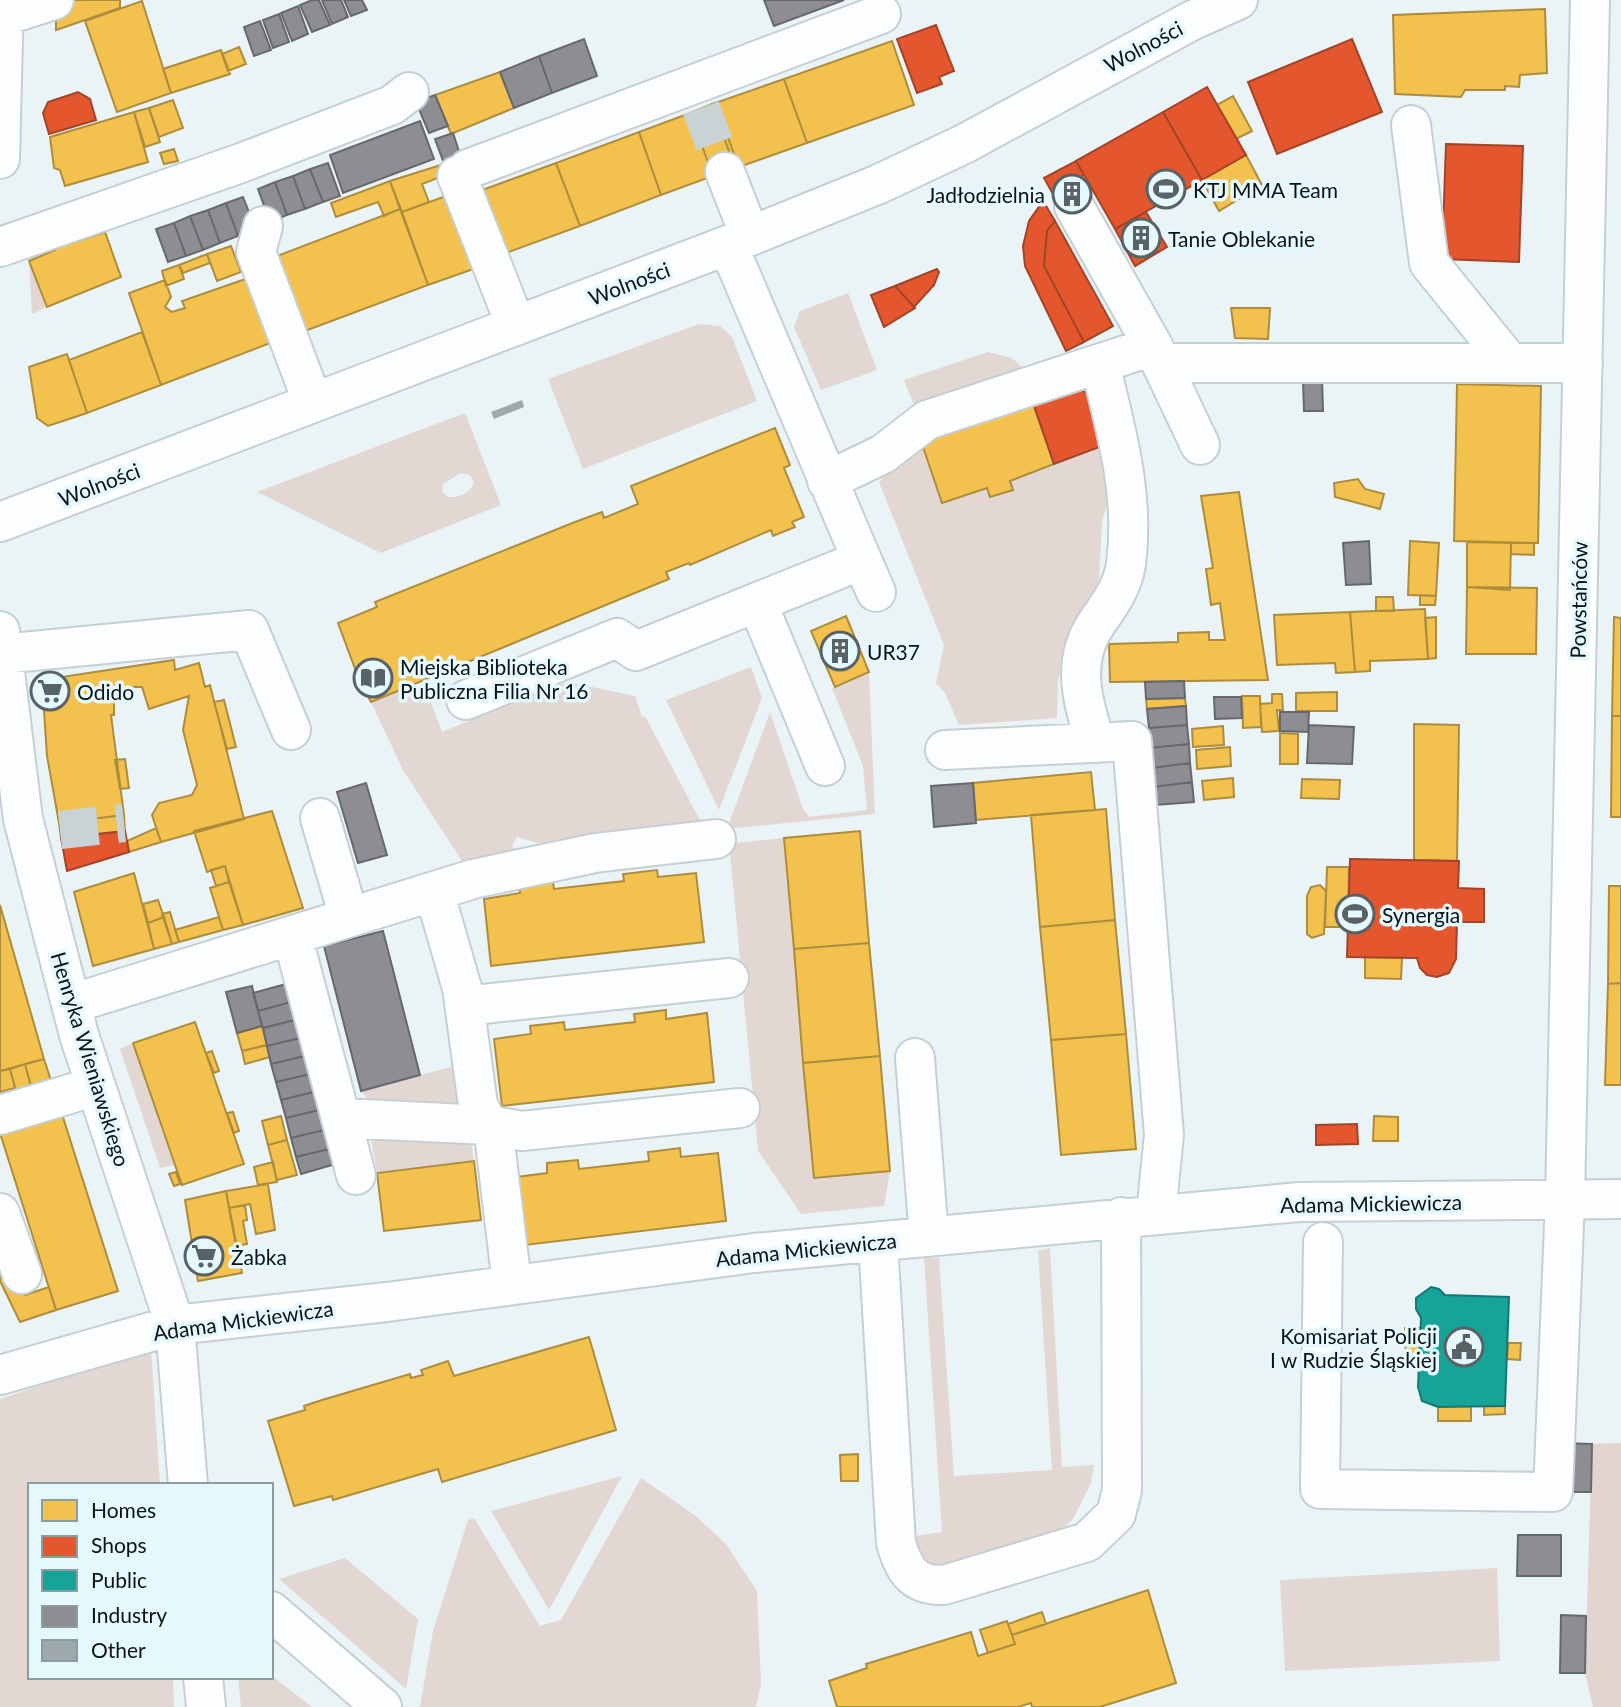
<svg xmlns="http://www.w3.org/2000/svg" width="1621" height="1707" font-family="Lato,sans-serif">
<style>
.green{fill:#e2d7d2;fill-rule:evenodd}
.forest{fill:#e2d4cf}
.homes{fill:#f2c14e;stroke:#ad8d3d;stroke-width:2}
.shops{fill:#e4572e;stroke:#a34327;stroke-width:2}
.public{fill:#17a398;stroke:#137871;stroke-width:2}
.industry{fill:#8d8d92;stroke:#66686d;stroke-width:2}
.building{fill:#9ea9ac}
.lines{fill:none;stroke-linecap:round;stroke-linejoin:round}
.minor-tunnel{stroke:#c9d2d5;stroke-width:38;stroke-dasharray:38 19;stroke-linecap:butt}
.minor-casing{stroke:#c6d0d2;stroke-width:42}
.minor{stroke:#fcfdfe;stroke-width:38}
.labels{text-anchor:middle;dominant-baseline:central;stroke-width:7;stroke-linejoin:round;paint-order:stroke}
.street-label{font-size:21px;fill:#0b1316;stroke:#e4f8fd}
.poi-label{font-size:21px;fill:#0b1316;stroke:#e4f8fd;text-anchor:start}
</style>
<rect width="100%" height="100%" fill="#eaf4f7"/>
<!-- green -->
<path class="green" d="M52,240l3,10 -25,11 17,46 -15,7 -4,-65z
M848,293l29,77 -56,20 -27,-63 6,-16z
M699,324l21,2 12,11 25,64 -174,68 -35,-90z
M988,352l24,6 11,10 -109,37 -10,-25z
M465,413l36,92 -120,48 -124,-61zM461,473l9,2 4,7c-3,11 -15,16 -26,15l-6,-6 1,-7z
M920,438l22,65 45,-15 3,9 22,-7 -2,-9 95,-36 5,49 -8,28 -3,57 -13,34 -17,30 -11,37 -1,38 -98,7 -14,-32 -9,-10 8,-38 -65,-163z
M751,667l11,31 -43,112 -53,-110z
M869,672l6,142 -148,15 43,-117 33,97 6,8 58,-7 -4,-44 -31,-78z
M573,683l62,13 7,21 3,-1 57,108 -148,19h-16l-21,-6 -5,9 10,15 -53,11 -66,-102 -32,-68 36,-15 3,6 15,-6 17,45 116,-48z
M784,838l30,340 76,-7 -6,35 -83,8 -43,-63 -28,-298 5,-10z
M133,1043l41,122 -14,3 -40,-119z
M466,1063l-5,43 -91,-5 -9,-10z
M370,1133l100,1 4,27 -97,12z
M1050,1248l12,219 32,-2 -3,18 -18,36 -25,23 -110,29c-14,-8 -24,-17 -24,-35l28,-4 -18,-274h15l15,218 98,-6 -14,-219z
M151,1348l9,137h-130v192h143l1,30h-174v-308z
M622,1476l-73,134 -58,-99z
M641,1478l55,38 30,28 31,47 4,93 -5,23h-336l13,-76 35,-111 6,-2 66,108 21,-6z
M345,1558l73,61 -12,70 -127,-110z
M1497,1568l3,93 -215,10 -5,-91z
M271,1675l41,32h-71l-3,-30z"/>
<!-- forest -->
<path class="forest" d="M1621,1443v264h-28l-8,-34 7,-229z"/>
<!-- homes -->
<path class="homes" d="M56,0h64v8l-64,22z
M142,1l29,92 -54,19 -32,-91z
M1545,9l2,64 -27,2 -1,12 -14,-1v4h-40l-4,7 -66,-3 -2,-79z
M892,41l22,64 -107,38 -23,-64z
M239,47l7,17 -18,7 -6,-17z
M221,50l9,24 -59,19 -8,-24z
M500,72l14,36 -63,26 -16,-39z
M784,79l23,64 -68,24 -24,-64z
M1233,96l19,35 -16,8 -19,-34z
M173,100l10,28 -24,9 -10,-29z
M715,103l24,64 -4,1 -23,-64z
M712,104l23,64 -22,8 -23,-63z
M149,108l11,34 -15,5 -11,-35z
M134,112l14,50 -83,24 -5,-16 -6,-2 -4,-31z
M690,113l23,63 -52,19 -22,-63z
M639,132l22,63 -81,31 -24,-63z
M174,149l4,12 -14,3 -4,-11z
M1246,155l16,30 -43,26 -17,-31z
M556,163l24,63 -85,31 -21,-64z
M444,164l4,10 -26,10 7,18 -27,10 -12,-31z
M390,181l10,28 -16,7 -6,-14 -42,15 -5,-14z
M446,196l36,70 -54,19 -26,-73z
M400,209l28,76 -123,46 -28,-75z
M74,232l4,9 27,-9 16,45 -74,30 -18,-46 26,-11 -3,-10z
M231,246l10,26 -24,9 -10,-27z
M207,254l3,9 -27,10 -4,-8z
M179,265l5,14 -18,7 -4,-15z
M251,277l22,65 -112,43 -32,-92 36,-13 6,17 -6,10 7,5 13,-4 -3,-7z
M1231,308h39l-2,31 -33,-1z
M142,332l19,53 -74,28 -18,-53z
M67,354l20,59 -39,13 -11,-8 -8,-51z
M1457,384l84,2 -3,157 -84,-2z
M1032,400l22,64 -44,17 3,9 -23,7 -3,-9 -45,15 -22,-65z
M775,428l15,37 -6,3 20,49 -12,5 3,5 -22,9 -2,-6 -81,35 -1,-2 -23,9 3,7 -298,123 -6,-12h-2l-25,-67 39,-16 -2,-5 200,-80 27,-10 2,6 34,-14 -7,-18z
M1358,479l7,10 19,5 -4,15 -45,-12 -1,-14z
M1239,492l29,188 -158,2 -1,-38 69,-2v-9l31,-1v8h16l-5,-37 -9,2 -5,-36 7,-1 -12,-72z
M1410,541l29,2 -3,53 -28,-1z
M1467,542l44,1 -1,47 -43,-3z
M1511,543h23v12l-23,-1z
M1467,587l70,1 -1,66h-70z
M1420,595l16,1 -1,9h-15z
M1376,597h17l1,14h-18z
M1425,609l3,50 -58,2v10l-15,1 -5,-60z
M1350,612l5,60 -19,1 -1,-10 -58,2 -3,-50z
M846,616l23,56 -34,15 -24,-56z
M1436,617v41l-8,1 -3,-41z
M1614,617l7,1v98h-9z
M174,660l1,10 24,-7 6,24 5,-2 34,134 -83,23 -9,-27 7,-12 33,-8 5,-10 -14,-55 6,-34 -40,13 -7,-22h-28v28h-3l13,100 -65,8 -12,-67 -5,-76z
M1337,692v19h-41v-18z
M1272,694h10l1,16h-6l2,21 -17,1 -2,-28 12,-1z
M1242,696h18l1,31 -18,1z
M1185,698l1,8 -39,3 -1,-10z
M224,700l12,47 -9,2 -13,-47z
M1612,716h9v101h-10z
M1414,724l45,1 -2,136 -43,-1z
M1223,726l1,19 -31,2 -1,-18z
M1280,733l18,1v30h-18z
M1230,747l1,19 -34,3 -1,-19z
M125,759l4,29 -9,1 -5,-29z
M1091,772l4,38 -119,10 -3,-37z
M1233,778l1,19 -30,3 -2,-19z
M1302,779l38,1 -1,19 -38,-1z
M1106,809l9,111 -75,7 -9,-112z
M272,811l31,97 -60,17 -18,-59 -18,6 -13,-41z
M124,815l1,16 -64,7 -2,-15z
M156,828l5,14 -32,10 -2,-11z
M860,831l9,112 -75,6 -10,-111z
M225,866l4,16 -13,4 -5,-16z
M1327,867h22l-1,60h-23z
M657,870l1,7 38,-4 8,69 -213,24 -7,-67 36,-6 -1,-7 34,-4 1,7 70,-8 -1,-7z
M134,873l20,76 -61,17 -19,-74z
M229,882l14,43 -20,5 -13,-42z
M1320,885l6,6 -2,43 -12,4 -5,-4v-38l4,-9z
M1609,886h12v97l-13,1z
M158,900l6,17 -16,6 -5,-19z
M0,905l44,154 -44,12z
M170,912l9,30 -7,2 -10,-30z
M164,917l8,27 -18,5 -6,-26z
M219,917l4,13 -44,12 -4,-12z
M1115,920l11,114 -75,6 -11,-113z
M869,943l11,113 -77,7 -9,-114z
M1365,957l37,1 -1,21 -36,-1z
M1621,983v102h-16l3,-101z
M666,1010v9l41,-6 7,69 -212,24 -8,-67 37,-5 -1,-8 34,-4 1,8 70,-8 -1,-8z
M195,1022l49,142 -62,21 -49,-142z
M262,1026l5,19 -25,6 -5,-18z
M1126,1034l10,115 -75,6 -10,-115z
M267,1045l3,12 -25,7 -3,-13z
M212,1051l7,20 -5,2 -8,-20z
M880,1056l10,115 -76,7 -11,-115z
M44,1059l9,28 -20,7 -8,-30z
M25,1064l8,30 -15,4 -8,-29z
M10,1069l5,19 -15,4v-21z
M233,1112l6,19 -5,2 -7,-20z
M62,1114l56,177 -62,19 -56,-177z
M281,1116l6,24 -19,5 -6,-24z
M1374,1116l24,1v24h-25z
M287,1140l10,35 -20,5 -9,-35z
M680,1148l1,9 37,-4 8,68 -209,25 -8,-68 38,-5v-10l31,-3 1,9 70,-8 -1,-9z
M474,1161l7,59 -97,11 -7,-58z
M273,1162l4,20 -19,3 -4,-18z
M176,1172l4,12 -6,2 -5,-12z
M268,1184l7,46 -19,4 -6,-30 -21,4 -3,-17z
M226,1191l16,82 -44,8 -13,-81z
M245,1205l2,15 -4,1 4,23 -11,2 -7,-38z
M0,1241l25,54 24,-8 7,23 -36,12 -20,-41z
M1405,1328h15l1,3v35l-15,1z
M589,1337l27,93 -174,52 -4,-13 -105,31 -1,-4 -38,10 -26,-85 37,-11 -1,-4 18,-6 88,-26 1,4 12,-3 -2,-5 27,-9 6,15z
M1508,1343h13l-1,17 -13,-1z
M1445,1405l26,1v15h-33v-14z
M1484,1406h21v8l-21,1z
M858,1454v27h-17l-1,-26z
M1148,1590l28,93 -76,24h-68l-1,-4 -13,4h-181l-8,-26 38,-13 -1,-4 105,-32 7,24 37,-12 -3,-9z
M1042,1612l4,12 -34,11 -4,-11z
M1007,1621l8,23 -27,9 -8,-23z"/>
<!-- shops -->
<path class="shops" d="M936,25l18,46 -15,6 3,7 -25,9 -20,-54z
M1352,39l30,73 -105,42 -29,-72z
M1207,87l39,68 -44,25 -39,-68z
M78,92l12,7 6,21 -47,14 -6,-21 5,-11z
M1163,112l39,68 -87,49 -39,-68z
M1446,144l77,2 -4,116 -77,-3z
M1076,161l8,14 -31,19 -9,-16z
M1043,201l12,20 -8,10 -3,35 40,76 -18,9 -41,-85 -2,-20 6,-25z
M1146,212l21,35 -32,19 -20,-37z
M1055,221l58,105 -29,16 -40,-76 3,-35z
M937,269l2,3 -5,13 -20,22 -19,-21z
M895,286l20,22 -31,19 -13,-32z
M1077,387l16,11 12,47 -51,19 -22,-64z
M125,831l4,21 -62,19 -6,-33z
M1350,859l109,2 -1,27 26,1v33h-27l-1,37 -7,14 -12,4 -10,-2 -7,-7 -3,-10 -70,-1z
M1357,1124l1,20 -42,1v-20z"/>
<!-- public -->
<path class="public" d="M1431,1287l8,2 6,6 64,2 -4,109 -67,1 -16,-6 -4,-14 3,-69 -5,-9v-11z"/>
<!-- industry -->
<path class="industry" d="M312,0h7l11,25 -18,7 -12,-27z
M322,0h19l7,17 -16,7z
M344,0h18l5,10 -16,6z
M764,0h80l-70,26z
M298,6l10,28 -16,7 -11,-28z
M279,14l10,28 -16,6 -10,-28z
M260,21l11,29 -17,6 -10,-29z
M584,39l13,37 -45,17 -13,-37z
M539,56l13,37 -38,15 -14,-36z
M435,95l13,31 -19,7 -13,-31z
M420,121l14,38 -91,34 -13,-38z
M453,133l11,34 -16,7 -13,-35z
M328,163l12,33 -17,6 -13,-33z
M310,169l13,33 -18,7 -12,-33z
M293,176l12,33 -18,6 -12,-33z
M275,182l12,33 -17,7 -12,-33z
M243,197l13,33 -18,6 -12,-33z
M226,203l12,33 -18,7 -12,-33z
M208,210l12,33 -17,7 -13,-34z
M190,216l13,34 -17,6 -12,-33z
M174,223l12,33 -18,6 -12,-33z
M1322,378l1,33h-19l-1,-32z
M1369,541l2,43 -25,1 -3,-42z
M1184,681l1,17 -39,1 -1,-17z
M1214,697h27l1,21 -27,1z
M1186,706l1,19 -38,3 -2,-19z
M1280,712h29l-1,20 -28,-1z
M1187,725l2,19 -39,4 -1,-20z
M1309,725l45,2 -2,37 -45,-1z
M1189,744l1,19 -39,5 -1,-20z
M1190,763l2,19 -39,5 -2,-19z
M1192,782l2,20 -39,3 -2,-18z
M366,783l21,72 -29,8 -21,-71z
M973,783l3,40 -42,4 -3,-41z
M383,931l37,144 -59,16 -37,-145z
M286,984l5,18 -33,9 -5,-18z
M252,986l10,40 -25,7 -11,-41z
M291,1002l4,18 -32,8 -5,-17z
M295,1020l5,18 -33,8 -4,-18z
M300,1038l5,18 -34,8 -4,-18z
M305,1056l5,18 -34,8 -5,-18z
M310,1074l4,18 -33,8 -5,-18z
M314,1092l5,18 -33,8 -5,-18z
M319,1110l5,20 -33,8 -5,-20z
M324,1130l5,19 -33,8 -5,-19z
M329,1149l3,16 -31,9 -5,-17z
M1562,1443l30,1 -1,48h-30z
M1518,1535h43v41h-44z
M1561,1615l25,1 -1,57h-25z"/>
<!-- building -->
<path class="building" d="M522,400l2,7 -30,12 -3,-7z"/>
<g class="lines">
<!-- minor-tunnel -->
<path class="minor-tunnel" d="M701,108l24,64
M60,830l64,-7"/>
<defs>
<path id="minor" d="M4,16l50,-16
M1411,125l18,138 81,100
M0,159l4,-159
M468,169l413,-155
M725,172l25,64
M457,176l59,150
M1074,206l79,140 47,99
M263,226l-7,26 57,151
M0,247l241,-84 151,-58 17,-13
M1161,363h422
M827,481l56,-27 44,-34 226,-74
M0,522l728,-277 151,-61 85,-40 227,-123 47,-21
M862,560l14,32
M757,602l68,164
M0,631l23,188 56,216 96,290 13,160
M2,654l247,-24 42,100
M466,700l151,-62 19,13 226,-91 -134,-315
M1096,743c-14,-42 -26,-83 2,-122 12,-17 25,-35 28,-57 9,-69 -10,-134 -26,-200
M945,750l187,-9 32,394 -8,79
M320,818l29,99
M434,891l28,97 16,117 10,20 34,6 218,-23
M292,935l64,240
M71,1004l402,-125 122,-26 121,-14
M465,1006l264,-28
M915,1058l14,179
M0,1115l96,-29
M342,1118l146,7
M493,1126l19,158
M0,1213l22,61
M878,1242l18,301c8,27 17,43 48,42l143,-43 29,-28 6,-24 -1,-273
M1323,1242l-3,247 233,3 12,-292 25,-1200
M0,1375l175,-50 212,-23 367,-49 545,-51 322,-3
M271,1611l111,96
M203,1677l3,30"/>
</defs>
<!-- minor casing -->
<use href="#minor" class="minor-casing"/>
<!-- minor -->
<use href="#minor" class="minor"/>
</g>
<!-- icons -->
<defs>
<symbol id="stadium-ring" viewBox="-11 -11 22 22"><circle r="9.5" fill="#e4f8fd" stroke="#596265" stroke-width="1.5"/><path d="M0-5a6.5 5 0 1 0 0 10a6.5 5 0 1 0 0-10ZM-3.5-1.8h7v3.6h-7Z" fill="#596265"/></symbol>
<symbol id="building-ring" viewBox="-11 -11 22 22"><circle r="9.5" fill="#e4f8fd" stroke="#596265" stroke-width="1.5"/><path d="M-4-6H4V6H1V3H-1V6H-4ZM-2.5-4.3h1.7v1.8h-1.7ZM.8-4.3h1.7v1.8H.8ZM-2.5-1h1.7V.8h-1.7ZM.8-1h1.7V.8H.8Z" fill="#596265"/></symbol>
<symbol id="library-ring" viewBox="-11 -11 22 22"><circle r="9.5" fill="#e4f8fd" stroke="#596265" stroke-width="1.5"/><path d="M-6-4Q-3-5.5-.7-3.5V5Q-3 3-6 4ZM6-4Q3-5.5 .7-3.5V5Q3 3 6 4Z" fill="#596265"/></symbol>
<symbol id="supermarket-ring" viewBox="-11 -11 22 22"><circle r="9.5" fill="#e4f8fd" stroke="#596265" stroke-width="1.5"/><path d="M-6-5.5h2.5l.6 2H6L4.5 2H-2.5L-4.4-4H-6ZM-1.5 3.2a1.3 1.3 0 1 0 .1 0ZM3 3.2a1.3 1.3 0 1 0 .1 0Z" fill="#596265"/></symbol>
<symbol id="civic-ring" viewBox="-11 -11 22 22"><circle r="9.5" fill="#e4f8fd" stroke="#596265" stroke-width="1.5"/><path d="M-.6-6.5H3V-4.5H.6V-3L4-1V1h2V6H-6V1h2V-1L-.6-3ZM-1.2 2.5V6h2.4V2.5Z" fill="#596265"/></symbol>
</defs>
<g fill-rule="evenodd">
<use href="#stadium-ring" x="1144" y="167" width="44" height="44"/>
<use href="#building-ring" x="1050" y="172" width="44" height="44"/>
<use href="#building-ring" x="1119" y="216" width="44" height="44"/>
<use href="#building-ring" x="818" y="629" width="44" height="44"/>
<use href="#library-ring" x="351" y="656" width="44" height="44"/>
<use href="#supermarket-ring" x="28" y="669" width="44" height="44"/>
<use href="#stadium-ring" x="1333" y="892" width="44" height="44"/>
<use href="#supermarket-ring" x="182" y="1234" width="44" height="44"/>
<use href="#civic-ring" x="1442" y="1325" width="44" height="44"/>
</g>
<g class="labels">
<!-- street labels -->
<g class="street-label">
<text transform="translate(1143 46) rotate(-28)">Wolności</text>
<text transform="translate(629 283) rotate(-21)">Wolności</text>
<text transform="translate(99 484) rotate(-21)">Wolności</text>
<text transform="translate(1578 600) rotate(-89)">Powstańców</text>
<text transform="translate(91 1059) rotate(73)">Henryka Wieniawskiego</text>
<text transform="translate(1371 1203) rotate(-1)">Adama Mickiewicza</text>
<text transform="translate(806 1249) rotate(-6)">Adama Mickiewicza</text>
<text transform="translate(243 1320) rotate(-8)">Adama Mickiewicza</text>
</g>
<!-- poi labels -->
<g class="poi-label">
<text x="1193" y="189">KTJ MMA Team</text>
<text x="1045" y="194" text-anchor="end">Jadłodzielnia</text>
<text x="1168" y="238">Tanie Oblekanie</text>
<text x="867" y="651">UR37</text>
<text x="400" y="666">Miejska Biblioteka<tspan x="400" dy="24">Publiczna Filia Nr 16</tspan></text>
<text x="77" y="691">Odido</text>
<text x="1382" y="914">Synergia</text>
<text x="231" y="1256">Żabka</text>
<text x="1437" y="1335" text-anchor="end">Komisariat Policji<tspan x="1437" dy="24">I w Rudzie Śląskiej</tspan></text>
</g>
</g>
<!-- legend -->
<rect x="28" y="1483" width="245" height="196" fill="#e4f8fd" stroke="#8d9ca1" stroke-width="2"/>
<rect x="42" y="1500" width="35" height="21" fill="#f2c14e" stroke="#8d9ca1" stroke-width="2"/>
<text x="91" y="1518" font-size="21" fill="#0b1316">Homes</text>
<rect x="42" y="1536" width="35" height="21" fill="#e4572e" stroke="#8d9ca1" stroke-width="2"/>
<text x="91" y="1553" font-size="21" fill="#0b1316">Shops</text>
<rect x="42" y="1570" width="35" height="21" fill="#17a398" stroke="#8d9ca1" stroke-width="2"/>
<text x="91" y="1588" font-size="21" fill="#0b1316">Public</text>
<rect x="42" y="1606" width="35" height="21" fill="#8d8d92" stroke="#8d9ca1" stroke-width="2"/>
<text x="91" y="1623" font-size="21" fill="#0b1316">Industry</text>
<rect x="42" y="1640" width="35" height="21" fill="#9ea9ac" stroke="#8d9ca1" stroke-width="2"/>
<text x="91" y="1658" font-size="21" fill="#0b1316">Other</text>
</svg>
